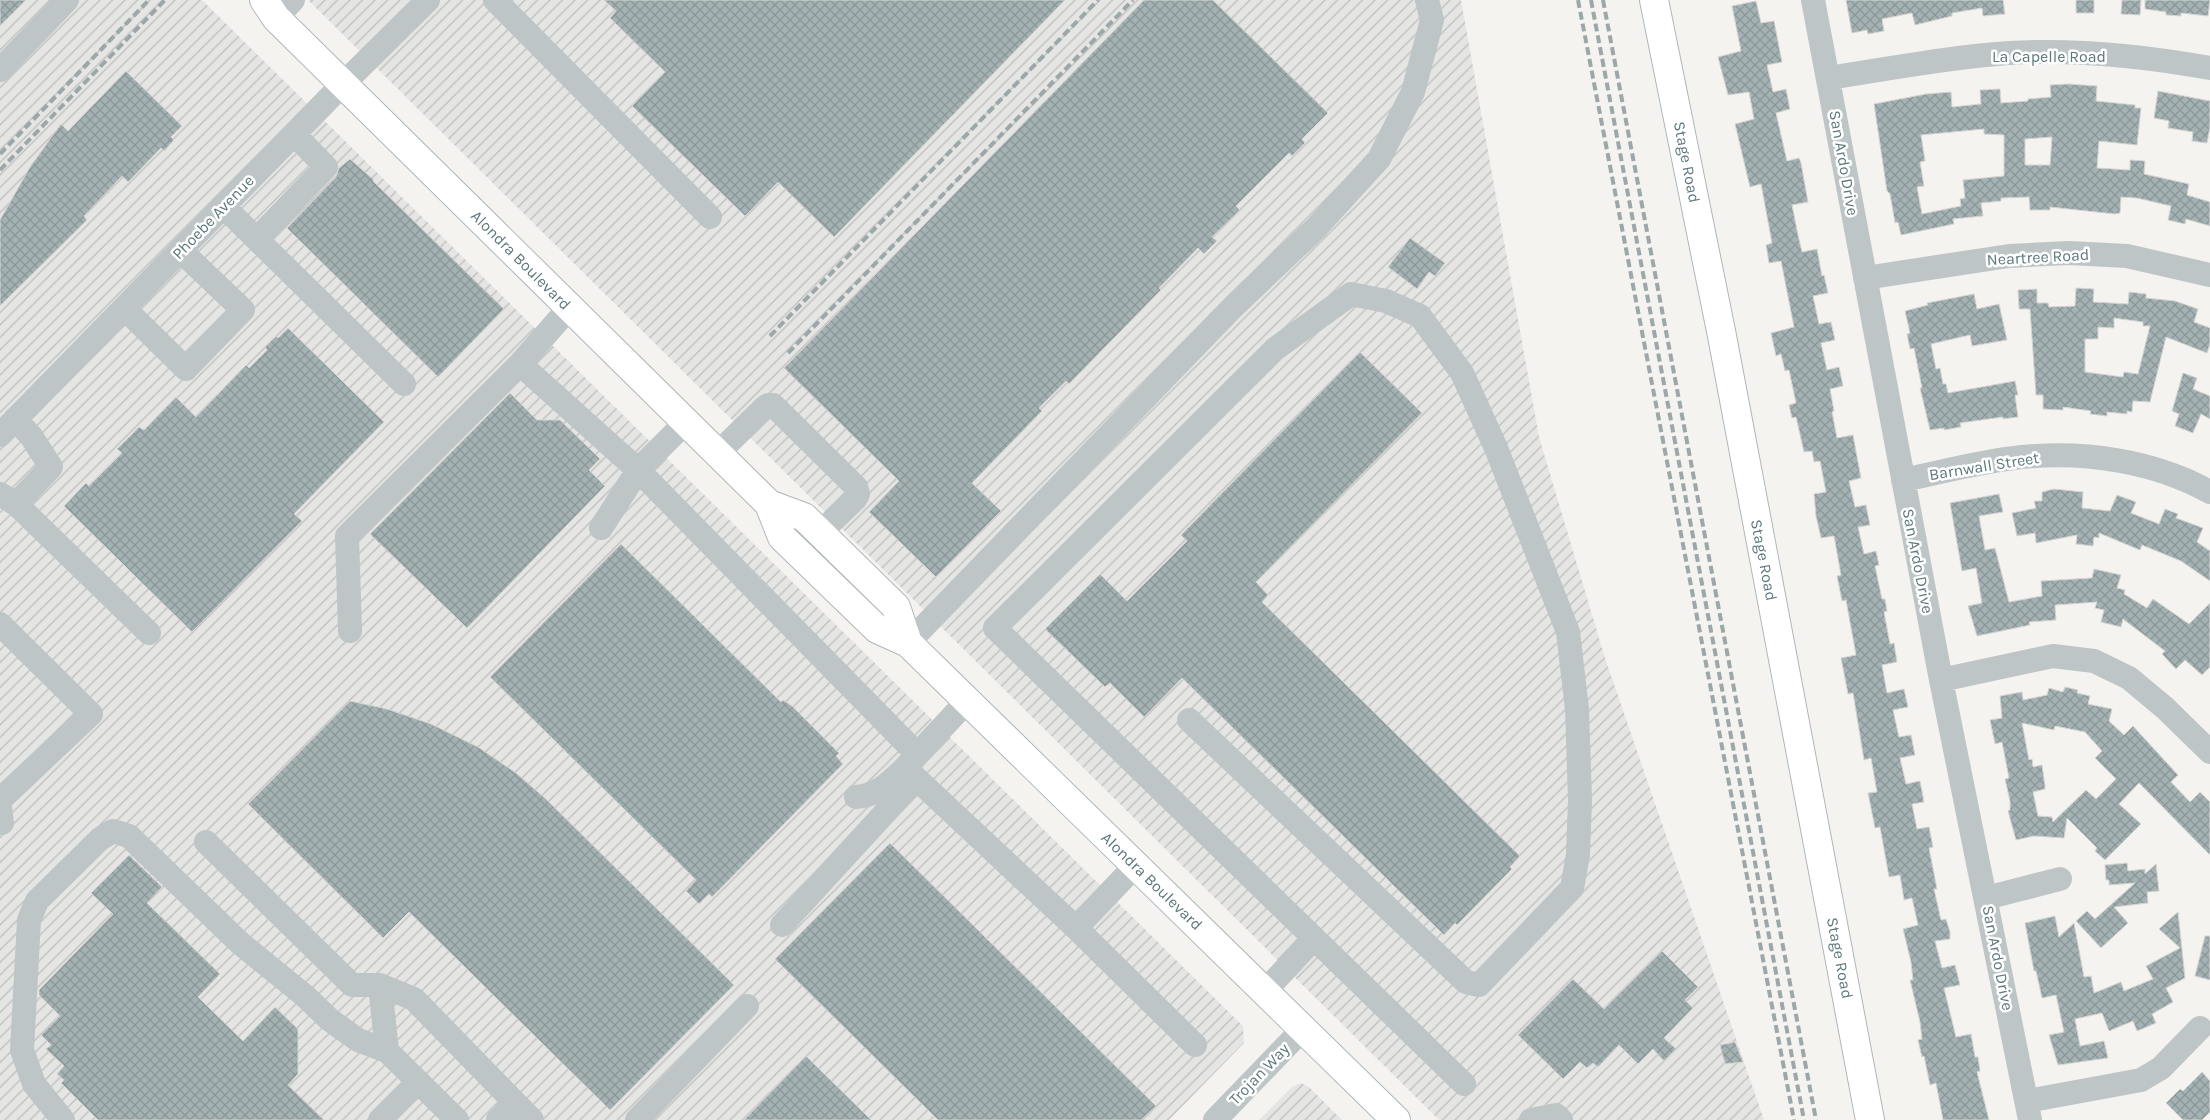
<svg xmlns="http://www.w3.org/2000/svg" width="2210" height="1120" font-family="Karla,sans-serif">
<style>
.industrial{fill:url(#industrial-furrows)}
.building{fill:url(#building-cross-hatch);stroke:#d5d5d3;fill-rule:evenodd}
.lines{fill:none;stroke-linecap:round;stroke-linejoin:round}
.major-casing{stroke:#afb7b9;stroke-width:30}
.minor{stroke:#bec5c7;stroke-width:24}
.major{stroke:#fff;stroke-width:28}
.rail{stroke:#9ba7a9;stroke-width:4;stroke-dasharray:8 4;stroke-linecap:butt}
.labels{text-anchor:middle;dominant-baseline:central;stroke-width:5;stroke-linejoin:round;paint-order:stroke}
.street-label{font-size:16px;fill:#5d787d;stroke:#fff}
</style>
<defs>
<pattern id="industrial-furrows" width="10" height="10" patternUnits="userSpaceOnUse" patternTransform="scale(1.25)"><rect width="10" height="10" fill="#e5e5e3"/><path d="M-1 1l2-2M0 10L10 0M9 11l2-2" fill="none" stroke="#bdbebd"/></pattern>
<pattern id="building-cross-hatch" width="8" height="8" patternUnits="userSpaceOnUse" patternTransform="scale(1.25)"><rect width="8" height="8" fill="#a5b2b4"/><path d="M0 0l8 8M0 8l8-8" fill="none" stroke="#8a9698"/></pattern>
</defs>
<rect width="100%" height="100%" fill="#f5f3f0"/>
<!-- industrial -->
<path class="industrial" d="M0,0h202l1041,1026 1,17 -75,77h-1169z
M308,0h1153l78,437 66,221 159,462h-325z
M1301,1083l8,4 33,33h-83l33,-33z"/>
<!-- building -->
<path class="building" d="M0,0h26l-26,26z
M604,0h461l-231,237 -56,-55 -33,34 -113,-110 33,-34 -55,-54 6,-7z
M1144,0h69l115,113 -26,26 3,4 -13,13 -3,-3 -53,53 4,4 -28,27 5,4 -13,13 -6,-6 -39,40 2,2 -92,94 -3,-3 -27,27 3,3 -70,72 29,28 -65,66 -67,-65 30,-31 -115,-113z
M1846,0h157l2,14 -22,2 -1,-8 -30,5v3l-37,9 -3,-12 -30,6 2,12 -16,3 -1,-4 -15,3z
M2076,0h18v13h-18z
M2122,0h19l-1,15 -19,-1z
M2145,0h65l-2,16 -27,-3v3l-15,-1v-3l-21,-3z
M1756,1l5,22 13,-2 8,41 -15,3 6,27 13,-3 4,20 -14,4 11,48 12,-3 2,5 7,39 -16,3 6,30 4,17 15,-3 5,27 2,-1 4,18 -15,3 6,28 12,-2 4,18 -14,3 6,27 12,-3 4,19 -13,3 4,22 -2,1 5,26 16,-3 8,43 -12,3 6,26 11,-2 4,20 -12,2 6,27 12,-3 3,14 -4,1 7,33h3l2,12 -3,1 6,32 4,-1 3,19 -15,3 5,28 17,-4 4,18 -15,3 6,27 12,-2 4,20 -15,3 6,26 14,-3 4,21 -12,2 5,25 12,-2 4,20 -4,1 8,41h-3l7,31 5,-1 4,13v7l-15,2 7,27 13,-3 5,20 -16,3 12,49 15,-3 4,23h3l2,14 -3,1 12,48h-46l-7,-37 -6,2 -6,-29 -2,1 -4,-17 4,-1 -2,-17 -10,-42h3l-2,-18 -8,-33 15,-4 -6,-27 -8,2 -4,-25 -11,2 -9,-50 -5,1 -7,-35 9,-1 -6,-34 -7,2 -11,-67 -5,1 -7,-36 15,-3 -10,-55 -4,1 -5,-25 4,-1 -7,-39 -13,2 -5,-22 -2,-22 12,-2 -6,-31 -6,1 -2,-11 -8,1 -8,-35 -4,1 -3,-13 7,-2 -7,-33 -4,1 -4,-17 -5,2 -5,-23 23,-6 -13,-66 -12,2 -3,-18 6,-2 -11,-59 -11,3 -15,-63 19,-5 -5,-27 -21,3 -10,-38 23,-6 -9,-45z
M126,71l56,55 -11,11 3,3 -10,11 -3,-3 -33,34 -6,-6 -38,40 3,4 -87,86v-86l30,-53 31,-43 7,7z
M2069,84l28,2 -1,15 39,4v3h6l-4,37 -38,-4 -2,27 33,2v-10l15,1 -1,13 45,10 -2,11 23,7v24l-24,-7 -1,5 -17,-4 3,-14 -34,-8 -16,-1 -1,16 -5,1 -65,-7v3h-20l-1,-13 -28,1v3l-20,2 2,13 -30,3 1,5 -53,11 -3,-13 -3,1 -5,-29 -3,-3 -13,-87 52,-10 25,-2 1,15 29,-3 -1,-14 20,-1 1,14 27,-2v-2l23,-2 -1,-12zM1984,129v5l20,1v41l-41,4 2,18 -5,1 1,7 -39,8 -5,-27 7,-1 -4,-24 5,-1 -4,-26zM2052,137l-2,28h-25v-26z
M2158,91l52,10v26l-3,16 -15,-2 1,-9 -25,-4 1,-7 -15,-3z
M350,159l24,21 -1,1 131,128 -66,68 -151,-149 49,-51 3,-9z
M1410,238l35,25 -10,13 -6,-4 -12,17 -29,-22z
M2076,288l18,1 -1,13 35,2 1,-12 17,2v4l29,3 23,8 -4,13 16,6v16l-3,9 -41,-16 -16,65 -17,-1 -1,11 -5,-1v3l-20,-2v4l-17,-2 1,-3 -28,-4v3l-20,-1v-14h-7l-6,-86h-11l-1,-19 19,-1v14h11l1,4 26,-1zM2114,318l29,4v4h7l-12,48 -14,-2 -1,5 -38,-5v-33h13v-12l16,1z
M1974,294l3,15 22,-5 8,36 -35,6 -2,-11 -39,9 5,25 4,-1 3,16h3l2,9 67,-12 3,14h-3l3,22 -15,2v-2l-43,6 1,4 -17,3v-2l-14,2 -10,-42h2l-8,-40 -4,1 -3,-15 3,-1 -5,-22 23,-6 -1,-2z
M288,328l96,94 -90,92 8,7 -110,111 -128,-126 22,-23 3,3 33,-33 -5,-4 22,-22 5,3 32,-33 20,20 50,-52 3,3 18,-18 -2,-3 11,-11 2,2z
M1360,352l62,61 -166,169 12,13 -6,7 258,254 -10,11 2,2 -55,56 -2,-2 -11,12 -262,-257 -38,39 -34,-34 -5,4 -60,-58 55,-55 27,27 60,-60 -6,-6z
M2183,373l14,5 -4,11 17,7v23l-9,-5 -8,19 -18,-7 4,-12 -7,-3z
M510,393l27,27h23l40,39 -11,11 16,16 -138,142 -97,-94z
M2054,489l29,3 -1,16 28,3 7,-16 19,7 -5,11 28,11 6,-15 13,5 -2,4 27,10 -6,14 13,9v30l-29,-20 -39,-16 -2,5 -41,-17v5l-5,-1 -1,9 -17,-2 1,-9 -41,8 -1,-10 -18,3 -5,-23 24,-5 -2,-7h8v-9z
M1999,494l4,18 -24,4 6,34 10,-2 14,54 33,-6 -1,-15 51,-3 2,-9 27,6 -4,13 8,2 -1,4 23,14 6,-9 36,25 21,-21v64l-8,8 -17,-15 -9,9 -14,-15 3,-3 -42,-32 -2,8 -20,-5 3,-12 -9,-2 2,-6 -42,3 1,15 -27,2 1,3 -53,11 -9,-30 14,-3 -6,-35 -14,3 -12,-68z
M621,544l160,158 2,-2 9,6 47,47 -3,3 7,8 -131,133 -3,-3 -10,10 -13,-13 10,-11 -206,-203z
M2065,687l13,3 -1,3 13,3 -2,8 24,5 -3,12 15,14 9,-9 45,49 -7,7 19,20 10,-10 10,10v53l-71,-72 -20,21 22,20 -36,36 -10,-9 2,-3 -30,-30 -3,20 -30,-2 -18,4 -8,-29 2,-1v-9l-5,-22 4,-1 -7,-36 -7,2 -5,-24 12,-2 -2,-22 22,-4 1,8 24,-5 2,-7 14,4zM2022,723l32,7 1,-4 30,6 17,19 -7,7 21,21 -20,20 -10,-9 -33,32 -1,-5 -14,-1 -5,-24 12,-3v-3l-3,-21 -9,2 -1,-8 -3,1z
M350,701l37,8 44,15 47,23 38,26 30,26 188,186 -124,125 -201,-198 -26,26 -135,-134z
M890,843l266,263 -15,14h-203l-163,-161z
M129,855l33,32 -15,16 73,71 -22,23 45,44 32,-34 23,22v45l-10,11 36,35h-226l-37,-37 3,-3 -7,-6 7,-8 -18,-17 5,-4 -10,-10 19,-19 -21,-21v-5l74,-76 -22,-21z
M2127,863l1,8 17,-2v5l11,-10 3,27 -12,1 1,11 -34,4 14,16 -27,25 -25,-27 11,-10 8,8 40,-36 -26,2v-5h-3l-1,-15z
M2178,912l7,66 -19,10 7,14 -21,12 4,9 -19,8 -4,-10 -24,10 -7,-18 -27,6 5,27 24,-5 4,17 -50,7 -9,-30 15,-3 -8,-37 -14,3 -6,-27h-2l-9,-48 30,-7 4,21 15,-14 10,54 7,-1 3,17 27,-11 3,9 29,-12 -7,-13 34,-18 -21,-19z
M2205,936h5v44l-15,-4z
M1662,951l36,36 -13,13 8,8 -29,30 12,11 -12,12 -11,-12 -15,15 -19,-19 -21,22 -5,-4 -6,5 -7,-6 -17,17 -45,-44 55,-56 31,30z
M1735,1042l8,20 -18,2 -5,-19z
M806,1056l65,64h-127z
M2202,1072l8,9v31l-8,8h-19l-17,-17 14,-14 3,2z"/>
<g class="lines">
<defs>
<path id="major" d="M264,0l12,18 493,486 35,13 92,90 12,36
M1654,0l68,336 148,784
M769,504l13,33 95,92 31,14 488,477"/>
</defs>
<!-- major casing -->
<use href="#major" class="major-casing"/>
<!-- minor -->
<path class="minor" d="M495,0l215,217
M1813,0l128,680 89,440
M276,18l17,-18
M0,70l67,-70
M1828,78c60,-9 121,-21 181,-25 67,-4 135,3 201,15
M223,206l181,178
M257,239l69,-72 -32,-33
M1865,278l144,-22 60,-3 58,3 83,19
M124,308l62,61 57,-59 -63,-60
M520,364l49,-56
M15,419l16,17 20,31 -35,37
M686,422l-48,48 279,284
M0,435l343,-351 85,-84
M718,453l46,-45 4,-3h5l83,82 2,7 -3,5 -35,34
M1903,480c39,-8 79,-19 119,-23 64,-6 132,4 188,35
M0,494l16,10 133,129
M0,624l91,90 -91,86
M350,631l-3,-95 173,-172 118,106 -37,58
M908,643l326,-337 82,-78 63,-69 34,-67 19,-72 -5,-20
M1941,680l112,-24 41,5 35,17 36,30 45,44
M967,701l-62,67 171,160 60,-63
M1189,720l277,262 13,3 93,-97 6,-33 2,-55 -3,-91 -9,-77 -72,-184 -34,-75 -42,-57 -34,-15 -35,-7 -76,55 -280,279 469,456
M856,797c22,-2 33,-14 49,-29
M0,807l2,16h-2
M206,842l146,143h28l34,14 118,121
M1986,898l74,-19
M782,925l134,-146
M1076,928l119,117
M380,985l7,66
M1265,991l49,-53
M2027,1101l114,-21 20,-12 39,-40
M63,1120l-29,-36 -12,-34 7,-130 8,-19 63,-62 13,-8 16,5 112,108 64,52 25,24 28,20 29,11 70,69
M380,1120l38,-38
M498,1120l17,-17
M637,1120l110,-114
M1215,1120l88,-91
M1531,1120l25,-5 5,5"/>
<!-- major -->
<use href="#major" class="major"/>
<!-- rail -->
<path class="rail" d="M1578,0l216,1120
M1591,0l213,1120
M1603,0l213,1120
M0,154l149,-154
M0,170l165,-170
M770,336l328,-336
M788,353l345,-353"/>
</g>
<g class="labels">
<!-- street labels -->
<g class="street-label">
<text x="2049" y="56">La Capelle Road</text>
<text transform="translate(1687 162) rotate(79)">Stage Road</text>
<text transform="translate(1844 163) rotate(80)">San Ardo Drive</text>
<text transform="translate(213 217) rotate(-46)">Phoebe Avenue</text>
<text transform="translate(2038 257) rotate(-3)">Neartree Road</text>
<text transform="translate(521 260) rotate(45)">Alondra Boulevard</text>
<text transform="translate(1984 466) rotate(-9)">Barnwall Street</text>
<text transform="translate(1764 560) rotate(79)">Stage Road</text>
<text transform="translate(1918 561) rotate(79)">San Ardo Drive</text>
<text transform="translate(1152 881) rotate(44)">Alondra Boulevard</text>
<text transform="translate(1840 958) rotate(79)">Stage Road</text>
<text transform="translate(1998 958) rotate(79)">San Ardo Drive</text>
<text transform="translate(1259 1074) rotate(-46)">Trojan Way</text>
</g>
</g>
</svg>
